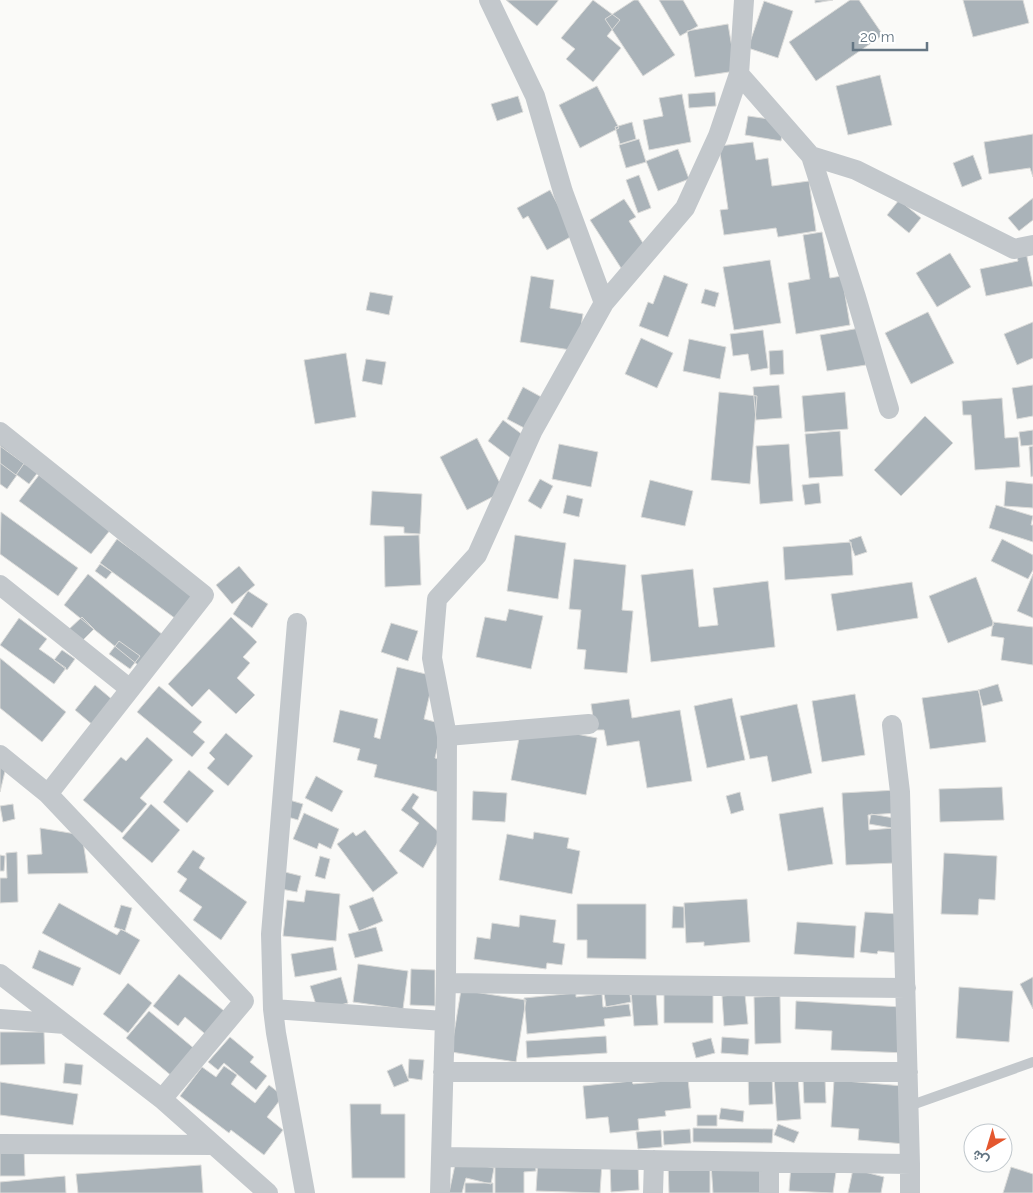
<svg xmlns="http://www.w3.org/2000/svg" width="1033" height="1193" font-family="Raleway,Vazirmatn,sans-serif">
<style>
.building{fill:#aab3b9;stroke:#dcdcda}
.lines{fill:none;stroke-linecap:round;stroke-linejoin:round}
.service{stroke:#c3c8cc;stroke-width:10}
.minor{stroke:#c3c8cc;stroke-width:20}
</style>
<rect width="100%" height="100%" fill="#fafaf8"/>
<!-- building -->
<path class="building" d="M506,0h52v1l-21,25z
M593,0l27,20 -13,16 14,12 -28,34 -27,-23 9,-10 -14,-11z
M634,0h4l37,55 -32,21 -38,-57z
M659,0h24l15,26 -18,10z
M815,0h18l-18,3z
M850,0h9l24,35 -67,46 -27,-39z
M963,0h60l6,23 -56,14z
M764,1l29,10 -15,47 -30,-10z
M728,24l8,47 -41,6 -8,-46z
M880,75l12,50 -44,10 -12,-49z
M597,86l22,42 -39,20 -21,-43z
M715,92l1,14 -27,2 -1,-14z
M682,94l9,48 -42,8 -6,-30 20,-4 -4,-18z
M518,96l5,16 -26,9 -6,-17z
M748,116l36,5 -3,20 -36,-6z
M632,122l4,17 -16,5 -5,-17z
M1033,134v43l-3,-9 -41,6 -5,-32z
M639,139l7,23 -20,6 -7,-23z
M753,142l3,18 12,-2 4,28 37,-5 7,50 -38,6 -2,-9 -52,7 -4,-25 8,-1 -9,-63z
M678,149l11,30 -31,12 -12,-30z
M973,155l9,24 -20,8 -9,-24z
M639,175l12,33 -13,5 -12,-33z
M550,190l24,45 -27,15 -19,-34 -5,3 -6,-11z
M1033,198v22l-14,11 -11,-13z
M624,199l12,18 -7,4 19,30 -27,17 -31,-48z
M899,200l22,18 -12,15 -22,-18z
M822,232l8,46 12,-2 8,49 -54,9 -8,-51 22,-4 -7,-44z
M1025,247l8,39 -47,10 -6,-27 38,-8 -3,-12z
M950,253l21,34 -34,20 -21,-34z
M770,260l11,63 -47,7 -11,-63z
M664,275l24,9 -20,53 -29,-11 9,-24 5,2z
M531,276l23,4 -4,28 33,6 -6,37 -57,-9z
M705,289l14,4 -4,14 -14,-4z
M370,292l23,4 -4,19 -23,-5z
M928,312l26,51 -43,21 -26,-51z
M1033,322v36l-16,7 -13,-31z
M860,328l6,37 -39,6 -7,-36z
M763,330l5,38 -17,3 -3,-17 -15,2 -3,-22z
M641,338l32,15 -16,35 -32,-14z
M689,339l37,8 -6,32 -37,-8z
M783,350l1,24 -14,1 -1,-24z
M346,353l10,64 -41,7 -11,-64z
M366,359l20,3 -4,23 -20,-4z
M779,385l3,33 -26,2 -3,-33z
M1033,385v31l-16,3 -5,-31z
M523,387l22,12 -17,31 -21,-11z
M719,392l38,4 -7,88 -39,-4z
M845,392l3,37 -43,3 -3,-36z
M1002,398l3,40 13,-1 2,30 -45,3 -4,-55h-8l-1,-14z
M925,416l28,27 -52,53 -27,-26z
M503,420l24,18 -15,21 -24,-18z
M1033,430v15l-12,1 -2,-14z
M840,431l3,45 -34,2 -4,-44z
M477,438l27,53 -37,19 -27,-53z
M0,440l27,19 -11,16 -16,-12z
M559,444l39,8 -7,35 -39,-8z
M789,444l4,57 -33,3 -4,-58z
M0,446l26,19 16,2 -13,17 -12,-9 -10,14 -7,-5z
M1033,446v30l-2,1 -2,-30z
M39,475l72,54 -20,25 -72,-53z
M540,479l13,7 -12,23 -13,-8z
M650,480l43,11 -8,35 -44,-9z
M1006,481l27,3v24l-29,-2z
M819,483l2,20 -16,2 -3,-20z
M372,491l50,3 -2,40 -16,-1v-6l-34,-2z
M567,495l16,4 -4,18 -16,-4z
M996,505l37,11 -2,9h2v17l-44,-14z
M1,512l77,56 -20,28 -58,-42z
M419,535l2,50 -36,2 -1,-51z
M515,535l51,8 -8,56 -51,-8z
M861,536l6,16 -12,4 -6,-16z
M117,539l76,56 -17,24 -76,-56z
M1002,539l31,16v15l-5,9 -37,-18z
M851,542l2,33 -68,5 -2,-33z
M574,559l52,6 -4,45 11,1 -6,62 -43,-4 2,-19 -9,-1 4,-39 -12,-1z
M100,564l12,8 -6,7 -11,-8z
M239,566l16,19 -23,19 -16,-19z
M693,569l6,58 19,-2 -5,-37 55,-7 7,66 -124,15 -10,-87z
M88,574l75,61 -25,30 -74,-60z
M1033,574v44l-16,-7z
M976,577l18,48 -46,18 -19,-47z
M912,582l6,36 -81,13 -6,-37z
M248,591l20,13 -16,24 -19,-14z
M509,609l34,7 -12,53 -55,-12 9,-40 21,4z
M82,617l12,12 -15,15 -12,-13z
M231,617l26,25 -14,15 7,6 -13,15 18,17 -19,19 -27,-25 -17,18 -24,-23z
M19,618l28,21 -8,10 27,19 -12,16 -54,-39z
M993,622l40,5v38l-32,-5 3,-22 -13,-2z
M391,623l27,8 -10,30 -27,-9z
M119,641l21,15 -10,13 -21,-15z
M62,650l13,9 -8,11 -13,-10z
M0,658l66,54 -24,30 -42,-34z
M397,667l37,9 -10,43 19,5 -8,34 10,3 -7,31 -64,-15 3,-12 -20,-5 3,-11 -27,-7 7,-32 38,9 -4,18 6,2z
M998,684l5,17 -20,5 -5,-16z
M95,685l19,16 -20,25 -19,-16z
M159,686l43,36 -9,10 12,10 -13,15 -55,-45z
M979,690l7,52 -56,7 -8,-51z
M855,694l10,61 -43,7 -10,-61z
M732,698l13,62 -38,8 -13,-62z
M629,699l3,19 48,-8 12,71 -45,7 -8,-47 -32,5 -3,-16h-9l-4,-26z
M797,704l15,69 -40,9 -5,-26 -17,3 -10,-43z
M545,728l52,10 -11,57 -75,-15 9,-47z
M226,733l27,23 -25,30 -21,-18 8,-9 -6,-6z
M147,737l26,23 -33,38 7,6 -25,29 -39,-33 38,-43 5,4z
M0,761l7,2 -7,29z
M189,770l25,21 -27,32 -24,-21z
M316,776l27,15 -11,21 -27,-14z
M1002,787l2,33 -64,2 -1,-33z
M897,790l1,23 -30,2 1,15 25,-2 2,35 -50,2 -4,-72z
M473,791l34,2 -2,29 -33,-2z
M740,792l4,18 -13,4 -5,-18z
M413,793l6,4 -7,11 30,27 -19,33 -24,-17 20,-28 -18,-13z
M286,799l17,5 -5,16 -17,-5z
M13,804l2,15 -12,3 -3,-16z
M151,804l29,26 -28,33 -30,-25z
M823,807l10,57 -45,7 -9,-57z
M304,813l35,16 -8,20 -12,-6 -2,6 -24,-10z
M871,814l23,4 -2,10 -23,-4z
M40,828l42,7 6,38 -60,1 -1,-19 15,-1z
M365,830l33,43 -25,19 -36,-48 16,-12 3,4z
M534,832l35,6 -2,10 13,3 -8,43 -73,-14 8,-46 26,5z
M193,850l12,8 -6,10 48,34 -26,38 -28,-20 9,-13 -23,-16 8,-12 -10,-7z
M17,852l1,50 -18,1v-25h7l-1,-25z
M944,853l53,3 -2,44 -16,-1 -1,16 -37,-1z
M0,855l5,1 -1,15h-4z
M320,856l10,3 -5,20 -10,-3z
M285,872l16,4 -4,16 -16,-3z
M306,890l34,4 -4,47 -53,-5 4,-36 17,2z
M373,897l10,24 -24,10 -10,-25z
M747,899l3,43 -46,4v-4l-18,1 -2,-40z
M59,903l58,32 4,-6 19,11 -20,35 -78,-42z
M577,904h69v55l-59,-1v-18h-10z
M121,905l11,3 -7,23 -11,-4z
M673,906l11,1v21h-12z
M865,912l34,2v39l-21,-2 -1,3 -17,-2z
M520,915l36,5 -3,22 12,2 -3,21 -15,-2 -1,6 -72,-10 3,-22 13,2 2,-16 27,4z
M797,922l59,4 -2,32 -60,-4z
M376,927l7,24 -28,7 -7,-24z
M333,947l4,23 -42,7 -4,-23z
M39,950l42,18 -8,18 -41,-18z
M358,964l50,7 -5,38 -50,-7z
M411,969l24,1v36l-25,-1z
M179,974l50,41 -19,23 -25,-21 -7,9 -25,-20z
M341,977l7,26 -30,8 -8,-25z
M1033,977v32l-13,-25z
M128,983l24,20 -24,30 -25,-19z
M959,987l54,4 -4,51 -53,-4z
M629,989l2,13 -25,5 -2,-14z
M461,990l65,10 -10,62 -65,-10z
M656,990l2,35 -24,1 -3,-35z
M576,993v4l26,-3 1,13 26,-3 2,12 -27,3 1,7 -78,8 -3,-36z
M664,994h49v29h-49z
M745,994l3,30 -24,2 -2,-30z
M780,996l1,47 -26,1 -1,-47z
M796,1001l106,6 5,46 -76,-3 1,-19 -37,-2z
M149,1011l47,39 -23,27 -47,-39z
M0,1032h44l1,32 -45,1z
M606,1036l1,17 -80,5 -1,-17z
M230,1037l24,20 -4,5 17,14 -11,14 -32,-27 -6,7 -10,-8z
M722,1037l27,2 -1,16 -27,-2z
M711,1038l4,15 -19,5 -4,-15z
M409,1059l15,1 -2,20 -14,-2z
M65,1063l18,2 -2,20 -18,-2z
M402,1064l7,17 -15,6 -7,-16z
M224,1066l13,9 -6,9 24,19 14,-18 14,11 -16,21 16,13 -19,25 -33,-25 -2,3 -49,-37 22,-29 14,10z
M748,1074h24l1,30 -24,1z
M798,1076l3,43 -24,2 -3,-44z
M825,1078l1,25h-22l-1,-24z
M688,1079l3,29 -26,3 1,5 -28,3 1,11 -29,3 -2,-16 -22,2 -3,-33 49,-5 1,3z
M834,1080l69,6 2,58 -47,-4 1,-11 -28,-2z
M0,1082l78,12 -5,31 -73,-10z
M350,1104h31v10h24v64h-53z
M721,1108l23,3 -1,11 -24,-3z
M697,1115h20v11h-20z
M778,1124l21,8 -5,11 -20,-8z
M693,1128l80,1 -1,14 -79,-1z
M690,1129l1,14 -27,2 -1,-14z
M661,1130l1,17 -24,2 -2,-17z
M0,1148h24l1,28h-25z
M538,1159l64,4 -2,30 -64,-2z
M456,1160l38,8 -3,16 -25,-6 -4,15h-13z
M495,1163h40l1,8 -12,1v21h-29z
M638,1163l1,27 -28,2 -1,-28z
M668,1163h42v30h-41z
M711,1164l53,1 -1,28h-50z
M201,1165l2,28h-125l-2,-19z
M791,1165h46l-4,28 -44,-2z
M1011,1167l22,7v19h-30z
M853,1169l31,8 -3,16h-33z
M65,1176l1,17h-66v-11z
M465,1183h28v10h-28z"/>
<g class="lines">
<!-- service -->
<path class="service" d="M909,1106l124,-44"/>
<!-- minor -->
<path class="minor" d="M489,0l46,96 28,96 41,111
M739,74l72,82 45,141 33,112
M811,156l45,14 158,79 19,-4
M0,432l204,163 -156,199 196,207 -82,98
M0,585l130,104
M297,623l-26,311 2,75 3,24 29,160
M447,736l142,-12
M0,755l48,39
M0,974l162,125 106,94
M446,983l460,5
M273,1009l171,12
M0,1019l65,5
M443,1072h465
M0,1144l214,1
M441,1157l469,7 -10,-372 -8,-67
M910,1164v29
M440,1193l6,-210 1,-247 -15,-78 5,-59 40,-44 56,-125 71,-127 81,-95 33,-72 21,-62 5,-74
M653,1193l1,-33
M769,1193v-31"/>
</g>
<!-- north arrow -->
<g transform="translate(988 1148) rotate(218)"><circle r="24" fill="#ffffff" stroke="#c1c8cd"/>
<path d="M0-4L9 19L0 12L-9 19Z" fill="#e4572e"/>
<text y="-8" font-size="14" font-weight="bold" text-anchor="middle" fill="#657683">ش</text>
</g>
<!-- scale -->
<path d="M853 42v8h74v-8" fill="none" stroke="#657683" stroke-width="2.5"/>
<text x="860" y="42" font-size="15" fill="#657683" stroke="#ffffff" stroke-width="4" paint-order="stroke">20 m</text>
</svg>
